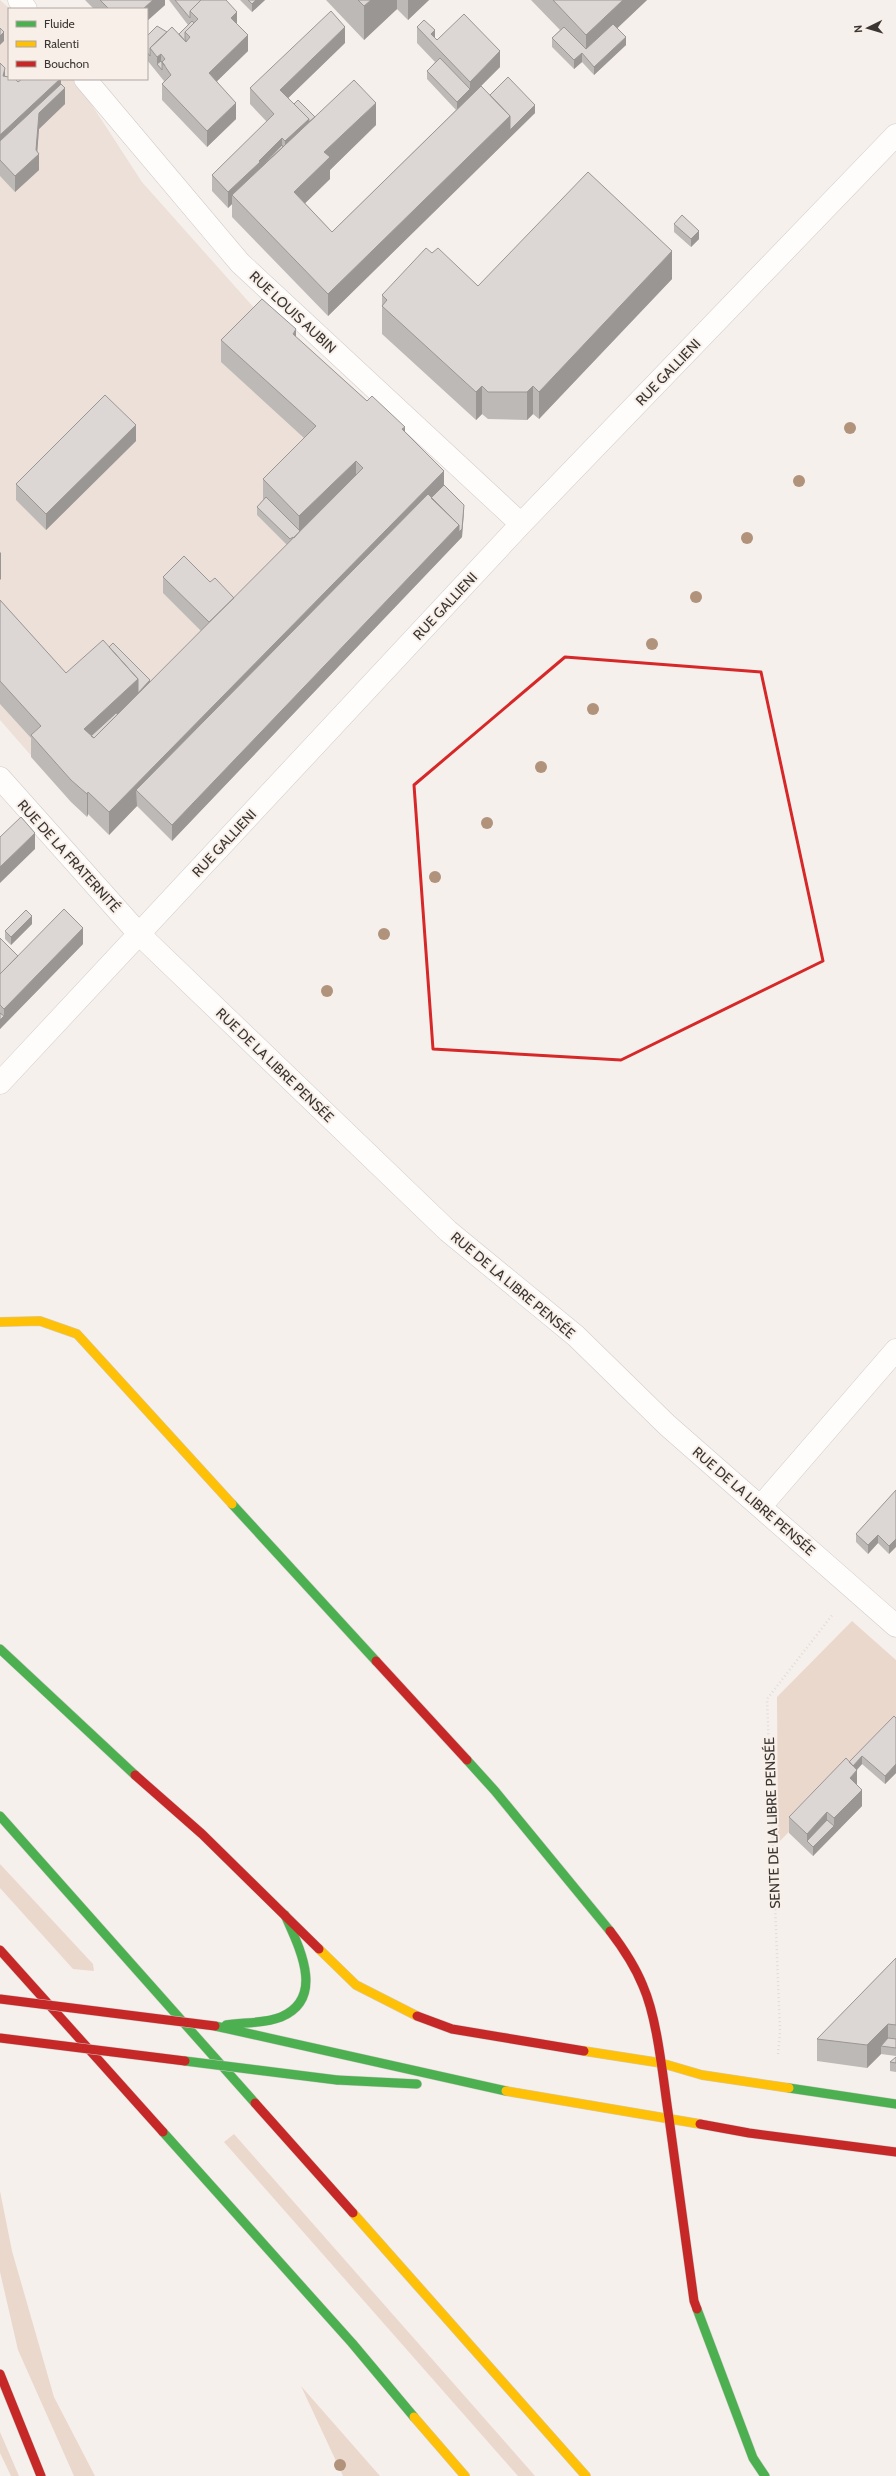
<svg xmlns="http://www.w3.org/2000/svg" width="896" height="2476" font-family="Cabin,sans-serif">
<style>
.built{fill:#ede0d9}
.green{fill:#ebd8cc}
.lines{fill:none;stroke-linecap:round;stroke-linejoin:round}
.street-casing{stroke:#d0ccc9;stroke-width:23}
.fast-casing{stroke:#d0ccc9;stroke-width:10}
.slow-casing{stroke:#d0ccc9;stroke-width:10}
.jam-casing{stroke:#d0ccc9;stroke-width:10}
.path{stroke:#dedcdc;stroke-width:2.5;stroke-dasharray:1 3;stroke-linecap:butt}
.street{stroke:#fefdfc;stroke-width:22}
.fast{stroke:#4caf50;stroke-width:9}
.slow{stroke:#ffc107;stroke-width:9}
.jam{stroke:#c62828;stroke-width:9}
.fast-bridge-casing{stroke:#d0ccc9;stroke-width:10;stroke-linecap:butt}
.jam-bridge-casing{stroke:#d0ccc9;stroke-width:10;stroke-linecap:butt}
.fast-bridge{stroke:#4caf50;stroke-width:9}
.jam-bridge{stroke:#c62828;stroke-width:9}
.tree{fill:#b1927b}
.wall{fill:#bdb9b6}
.shaded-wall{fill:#9a9694}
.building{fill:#dcd7d4;stroke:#9a9694}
.marked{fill:none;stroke:#d62828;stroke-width:3;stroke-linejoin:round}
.labels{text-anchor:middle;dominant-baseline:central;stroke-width:4;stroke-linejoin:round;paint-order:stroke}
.street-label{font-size:14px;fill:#3a3633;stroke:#f9efe9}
</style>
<rect width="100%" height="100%" fill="#f6f0ec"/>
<!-- built -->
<path class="built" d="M0,0l10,9 -1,70h66l67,103 122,137 141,130 -344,341 -61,-70z"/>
<!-- green -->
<path class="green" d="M852,1621l44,39v63l-118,120 -1,-146z
M0,1864l93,100 1,7 -21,-2 -73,-81z
M234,2134l301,342h-17l-294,-334z
M0,2191l12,60 42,146 41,79h-21l-56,-126 -18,-78z
M301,2386l79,90h-37z
M0,2432l19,44h-8l-11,-23z"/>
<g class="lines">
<defs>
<path id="street" d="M19,0l7,9
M85,79l155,184 281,261
M0,778l139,156 309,297 128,105 91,89 229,201
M0,1083l521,-559 375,-389
M761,1506l135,-156"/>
<path id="fast" d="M232,1504l144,157
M0,1649l135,126
M467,1760l28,31 115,140
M0,1816l255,287
M226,2025c17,-3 38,-1 55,-8 45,-19 18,-70 4,-102
M215,2026l291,65
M337,2080l80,4
M789,2088l107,16
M163,2132l189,211 62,74
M697,2309l56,149 12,18"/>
<path id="slow" d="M0,1322l40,-1 37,13 155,170
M319,1949l37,36 61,31
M584,2051l77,12 41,12 87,13
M506,2091l194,33
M353,2213l233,263
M414,2417l51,59"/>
<path id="jam" d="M376,1661l91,99
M135,1775l67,59 117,115
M610,1931c13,17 25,35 33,55 15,34 20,94 26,132
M0,1950l163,182
M417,2016l35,13 132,22
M255,2103l98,110
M669,2118l25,183 3,8
M700,2124l49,9 147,19
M0,2374l41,102"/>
</defs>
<!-- street casing -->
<use href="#street" class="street-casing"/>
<!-- fast casing -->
<use href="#fast" class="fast-casing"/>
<!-- slow casing -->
<use href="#slow" class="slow-casing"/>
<!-- jam casing -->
<use href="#jam" class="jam-casing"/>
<!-- path -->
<path class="path" d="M778,2054l2,-22 -13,-333 66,-85"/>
<!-- street -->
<use href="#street" class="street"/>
<!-- fast -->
<use href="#fast" class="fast"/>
<!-- slow -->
<use href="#slow" class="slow"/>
<!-- jam -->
<use href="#jam" class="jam"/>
<defs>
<path id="fast-bridge" d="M185,2061l152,19"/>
<path id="jam-bridge" d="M0,1999l215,27
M0,2038l185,23"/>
</defs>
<!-- fast-bridge casing -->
<use href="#fast-bridge" class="fast-bridge-casing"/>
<!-- jam-bridge casing -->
<use href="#jam-bridge" class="jam-bridge-casing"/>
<!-- fast-bridge -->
<use href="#fast-bridge" class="fast-bridge"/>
<!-- jam-bridge -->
<use href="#jam-bridge" class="jam-bridge"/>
</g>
<!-- trees -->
<g class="tree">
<circle cx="850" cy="428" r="6"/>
<circle cx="799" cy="481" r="6"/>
<circle cx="747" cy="538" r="6"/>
<circle cx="696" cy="597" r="6"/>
<circle cx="652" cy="644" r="6"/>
<circle cx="593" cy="709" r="6"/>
<circle cx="541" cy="767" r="6"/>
<circle cx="487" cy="823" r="6"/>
<circle cx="435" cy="877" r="6"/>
<circle cx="384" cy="934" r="6"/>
<circle cx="327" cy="991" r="6"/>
<circle cx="340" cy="2465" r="6"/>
</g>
<!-- wall -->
<path class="wall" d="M85,0h80v5l-18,16v-12h-53z
M169,0h57l11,24 11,27 -31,30 19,38 -29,28 -45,-47v-16l2,-3 -17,-21v-24l20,-4 12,2 9,-9z
M240,0h25l-13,12z
M326,0h103l-21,20 -11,-11 -33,31z
M531,0h116l-30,28 9,17 -32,30 -12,-13 -8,7 -22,-22v-9l8,-8z
M417,27l18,11 2,2 63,27 -19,19 9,9 45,18 -207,203 -96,-99v-13l-4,4 -16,-17v-16l55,-53 -17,-18v-16l95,-45 -57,55 6,6 21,13 61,8 -46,45v9l-25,24 27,29 124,-122 -29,-31v-8l8,-9 -18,-19z
M0,63l5,13 13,6 43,-3v5l4,20 -26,25 -2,22 2,19 -24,22 -15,-16z
M674,224l25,15 -8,8 -17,-15z
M432,253l46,33 194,-7 -133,140 -6,-5 -6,6 -39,-1 -6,-5 -6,6 -94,-86v-39z
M296,337l71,64 38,31 59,81 -2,24 -290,304 -35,-35 -28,29 -21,-21 -1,3 -16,-15 -40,-45v-19l-31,-34v-104l66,73 43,-26 41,35 51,-51 -38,-38v-16l43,2 28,19 53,-53 -30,-30v-8l6,-7v-21l41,-41 -83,-76v-22z
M136,441l-90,89 -30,-30v-16z
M32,924l-21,21 -6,-6v-8z
M0,938l18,18 65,-12 -83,85z
M896,1490l-7,64 -11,-11 -10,11 -12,-12v-8z
M896,1718v55l-11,11 -23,-20 -5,6v15l5,21 -49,50 -24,-23v-16l60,-55z
M896,1958v98l-15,-2 -14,14 -50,-7v-22z
M896,2057v15l-6,-1v-9z"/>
<!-- shaded-wall -->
<path class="shaded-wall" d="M153,0h12v5l-18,16v-12h-4z
M256,0h9l-13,12v-8z
M371,0h26v9l-33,31v-34z
M408,0h21l-21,20z
M623,0h24l-61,58v-23z
M237,12v16l-6,-10z
M345,27v16l-65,63v-16z
M435,30v15l-4,-11z
M4,32v9l-4,4v-9z
M248,35v16l-39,38v-16z
M626,37v8l-32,30v-8z
M500,51v16l-43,43v-8l13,-13v-7z
M582,53v9l-8,7v-9z
M161,54v15l-4,-5v-7z
M5,68v23l-2,-15z
M60,79h1v12l4,-3v16l-26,25 -2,27 2,-2v16l-24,22v-16l-15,-18v-23z
M236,103v16l-29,28v-16z
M376,103v22l-46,45v9l-36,35v-22l30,-40z
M535,105v8l-207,203v-22l182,-178z
M309,119v16l-24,22v-16z
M282,138v16l-50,41v9l-4,4v-16z
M699,231v8l-8,8v-8z
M672,251v28l-133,140v-27z
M296,329v22l-3,-17z
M482,386v28l-6,6v-28z
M533,386v28l-6,6v-28z
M136,425v16l-90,89v-16z
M405,427v22l-3,-20z
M356,461v23l-57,54v-22z
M444,471v22l-308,297 1,16 -28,29v-23z
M464,505l-2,32 -290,304v-16l287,-300z
M1,552v27l-1,1v-27z
M138,679l12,1v8l-62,59 -4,-18z
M88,792v22l-1,3v-23z
M35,833v16l-35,34v-16z
M32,916v8l-21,21v-8z
M83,928v16l-83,85v-9l4,-4v-7z
M878,1535v8l-10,11v-9z
M896,1539v8l-7,7v-8z
M862,1756v8l-13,14v-8z
M896,1764v9l-11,11v-8z
M857,1770v16l-7,-8z
M862,1790v16l-49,50v-9l21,-21v-8z
M827,1812v16l-20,13v-7z
M888,2024v22h-7v8l-14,14v-23z"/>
<!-- building -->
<path class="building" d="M100,0h53l-10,9h-34z
M175,0h26l-11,11v7z
M201,0h25l11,12 -6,6 17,17 -39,38 27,30 -29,28 -45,-47 9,-9 -9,-13 3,-3 -4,-5 -4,3 -7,-9 22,-21 14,15 4,-5 -5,-5 13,-13 -8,-8z
M248,0h8l-4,4z
M358,0h13l-7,6z
M553,0h70l-37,35z
M331,11l14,16 -65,63 29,29 -24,22 -3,-3 -23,23 1,1 -32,30 -16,-17 62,-61 -24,-26z
M464,14l36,37 -30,31 -53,-55 7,-7 11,10 -4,4 6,6z
M192,21l2,2 -9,9v7l1,2v1l-7,-8z
M613,24l13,13 -32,30 -12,-14 -8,7 -22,-22 12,-11 22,22z
M157,26l10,6 -17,16v8l-3,-4v-16z
M0,28l4,4 -4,4z
M440,58l30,31 -13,13 -30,-31z
M161,61l4,5 -3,-4v8l-5,-6z
M0,63l5,5 -2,8 6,1v2h6l3,3 4,-3h38l-60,56z
M508,77l27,28 -25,25v-14l-20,-21z
M354,80l22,23 -52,49 6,5 -36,35 38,40 149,-146 29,30 -182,178 -96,-99z
M61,84l4,4 -26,25 -3,37 3,4 -24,22 -15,-16v-19z
M298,100l17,17 -6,5v-3l-15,-15z
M282,145l1,2 -22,20z
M588,172l84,79 -133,141 -6,-6 -6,6h-39l-6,-6 -6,6 -94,-86 5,-6 -5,-5 44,-47 6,5 6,-5 40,38z
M682,215l17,16 -8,8 -17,-15z
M262,299l34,30 -3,5 74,67 5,-5 33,31 -3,2 42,42 -335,341 -21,-20 -1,2 -16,-14 -40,-45 10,-9 -41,-45v-81l66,73 37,-33 35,39 -54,50 10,9 269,-270 -7,-7 -57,55 -36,-37 53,-53 -95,-86z
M105,395l31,30 -90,89 -30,-30z
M444,485l20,20 -2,24 -3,3v-7l-28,-27z
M428,494l31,31 -287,300 -36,-35z
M266,497l34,34 -6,7 -1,-1 -3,2 -33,-32z
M184,556l26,26 5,-4 19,20 -25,24 -46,-45z
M113,643l37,37 -12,13v-14l-29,-32z
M116,713l2,1 -24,24 -3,-2z
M21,817l14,16 -35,34v-30z
M64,909l19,19 -79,81 -4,-4v-31z
M26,910l6,6 -21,21 -6,-6z
M0,938l18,18 -18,18z
M0,1013l4,3 -4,4z
M896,1490v49l-7,7 -11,-11 -10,10 -12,-11z
M894,1716l2,2v46l-11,12 -23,-20 -9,10 -4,-4z
M846,1758l11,12 -7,8 12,12 -28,28 -7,-6 -20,22 -18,-17z
M827,1820l7,6 -21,21 -6,-6z
M896,1958v67l-8,-1 -21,21 -50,-6z
M888,2038l8,1v9l-15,-2z
M896,2057v6l-6,-1z"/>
<!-- marked area -->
<path class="marked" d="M565,657l196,15 62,289 -202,99 -188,-11 -19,-264z"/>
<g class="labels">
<!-- street labels -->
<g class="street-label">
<text transform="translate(293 312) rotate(43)">RUE LOUIS AUBIN</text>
<text transform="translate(668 372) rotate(-46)">RUE GALLIENI</text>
<text transform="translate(445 606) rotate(-47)">RUE GALLIENI</text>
<text transform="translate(224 843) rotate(-47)">RUE GALLIENI</text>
<text transform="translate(69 856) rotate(48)">RUE DE LA FRATERNITÉ</text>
<text transform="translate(275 1065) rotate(44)">RUE DE LA LIBRE PENSÉE</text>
<text transform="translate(513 1285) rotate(40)">RUE DE LA LIBRE PENSÉE</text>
<text transform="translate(754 1501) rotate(41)">RUE DE LA LIBRE PENSÉE</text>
<text transform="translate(772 1823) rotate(-92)">SENTE DE LA LIBRE PENSÉE</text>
</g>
</g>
<!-- legend -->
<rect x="8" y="8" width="140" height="72" fill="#f9efe9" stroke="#ada5a0"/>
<rect x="16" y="21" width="20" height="6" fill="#4caf50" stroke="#ada5a0"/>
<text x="44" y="28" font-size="12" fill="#3a3633">Fluide</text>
<rect x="16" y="41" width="20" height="6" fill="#ffc107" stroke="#ada5a0"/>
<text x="44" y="48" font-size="12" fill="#3a3633">Ralenti</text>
<rect x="16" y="61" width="20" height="6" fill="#c62828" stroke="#ada5a0"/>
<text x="44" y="68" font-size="12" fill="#3a3633">Bouchon</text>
<!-- north arrow -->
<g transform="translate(868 28) rotate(265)" stroke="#f9efe9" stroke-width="3" paint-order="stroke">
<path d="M0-3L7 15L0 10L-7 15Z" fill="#3a3633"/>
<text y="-6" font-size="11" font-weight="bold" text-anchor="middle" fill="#3a3633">N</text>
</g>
</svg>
